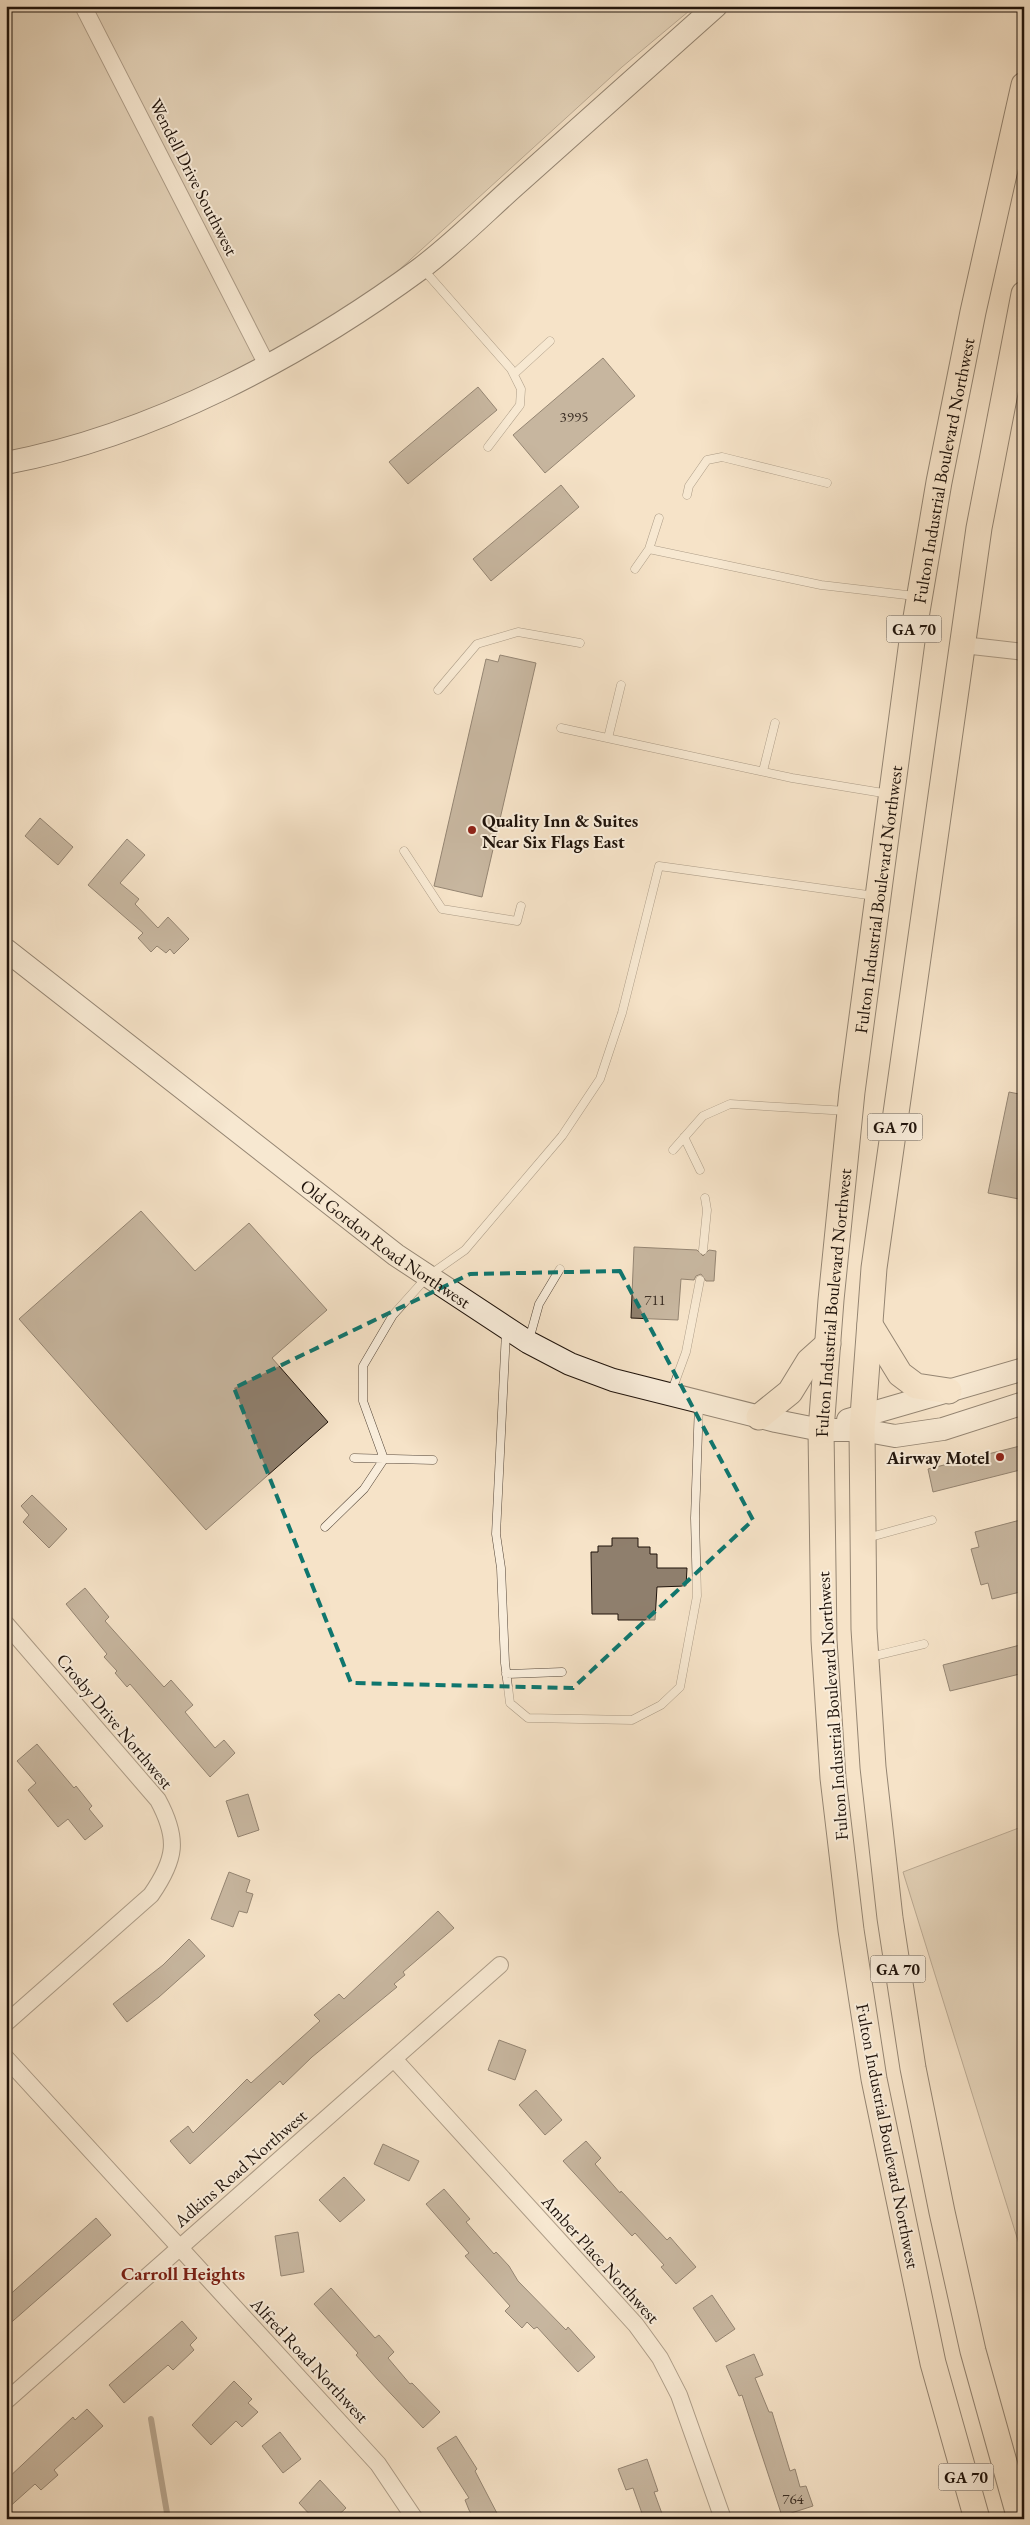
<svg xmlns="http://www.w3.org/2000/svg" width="1030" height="2525" font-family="'EB Garamond',serif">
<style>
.green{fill:#d1c0a8;stroke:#786a5a}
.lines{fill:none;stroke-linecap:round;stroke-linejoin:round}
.stream{stroke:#746556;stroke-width:6}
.building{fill:#8f7f6d;stroke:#1f130b}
.lane-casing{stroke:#55473a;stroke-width:9}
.street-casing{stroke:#55473a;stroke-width:18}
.secondary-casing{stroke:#1f130b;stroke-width:24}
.primary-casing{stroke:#1f130b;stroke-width:27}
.lane{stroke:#f9eddb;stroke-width:8}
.street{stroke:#f9eddb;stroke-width:16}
.secondary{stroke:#f9eddb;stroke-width:22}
.primary{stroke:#f6e3c8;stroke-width:25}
.marked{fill:none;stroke:#0f766e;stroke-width:4;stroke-dasharray:10 6;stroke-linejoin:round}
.poi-dot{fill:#8f2418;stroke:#f9eddb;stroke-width:2}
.labels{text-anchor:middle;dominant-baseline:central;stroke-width:4;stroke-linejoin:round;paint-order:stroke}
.number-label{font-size:15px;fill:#3b2e24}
.shield{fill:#f9eddb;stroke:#605449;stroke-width:1}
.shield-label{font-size:16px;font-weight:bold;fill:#1f130b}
.street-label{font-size:18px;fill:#1f130b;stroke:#f9eddb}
.poi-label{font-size:18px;font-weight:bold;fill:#1f130b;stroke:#f9eddb;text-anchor:start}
.neighbourhood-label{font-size:19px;font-weight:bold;fill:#7a1f14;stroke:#f9eddb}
</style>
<rect width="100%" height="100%" fill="#f6e3c8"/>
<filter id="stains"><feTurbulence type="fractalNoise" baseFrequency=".004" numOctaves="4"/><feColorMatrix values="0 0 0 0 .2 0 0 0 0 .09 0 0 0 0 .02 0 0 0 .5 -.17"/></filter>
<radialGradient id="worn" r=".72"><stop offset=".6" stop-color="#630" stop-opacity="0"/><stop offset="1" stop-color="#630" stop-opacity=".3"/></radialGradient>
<!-- green -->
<path class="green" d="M6,6h689l-73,61 -234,213 -181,118 -201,65z
M1024,1826v434l-121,-388z"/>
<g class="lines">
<!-- stream -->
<path class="stream" d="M151,2419l17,100"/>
</g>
<!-- building -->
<path class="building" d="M603,358l32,38 -90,77 -32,-38z
M478,387l19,23 -89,74 -19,-22z
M561,485l18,22 -88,74 -18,-22z
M500,655l36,8 -54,234 -48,-11 52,-227 12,3z
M40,818l33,29 -15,18 -33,-29z
M127,839l18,16 -25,28 19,16 -4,5 23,24 10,-11 21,22 -15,15 -4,-5 -4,4 -9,-7 -6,6 -13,-14 5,-5 -55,-48z
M1009,1092l15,3v105l-36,-7z
M141,1211l54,60 54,-48 78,87 -55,48 56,64 -122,108 -187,-211z
M634,1247l63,3 6,6 6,-6 7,1 -2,30h-8l-5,-7 -5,2 -2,4 -13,-1 -3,41 -47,-2z
M1024,1445v24l-91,23 -5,-23z
M32,1495l35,34 -18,19 -26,-26 6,-7 -8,-9z
M1024,1519v72l-32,8 -4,-16 -7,2 -10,-36 8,-2 -4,-15z
M612,1538h26v9h12v7h7v14h30l-1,18 -29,1 -2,33h-37v-6h-26l-1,-62h7v-6h14z
M85,1588l24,29 -4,4 59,66 7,-7 22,25 -8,7 30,36 9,-8 11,13 -25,24 -80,-93 -3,3 -12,-14 2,-2 -13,-14 3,-3 -41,-50z
M1024,1644v29l-74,18 -7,-26z
M37,1744l37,44 2,-2 16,20 -3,3 14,17 -18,14 -17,-21 -10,8 -30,-37 8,-7 -19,-22z
M248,1794l11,36 -21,7 -12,-36z
M229,1872l21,8 -4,12 7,2 -6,19 -8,-2 -6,16 -22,-8z
M438,1911l16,17 -51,44 2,3 -11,9 3,3 -85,70 -29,28 -3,-4 -90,83 -20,-23 18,-15 5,7 54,-54 4,4 69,-62 -6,-6 25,-21 5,5z
M189,1939l16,17 -46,41 -32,25 -14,-18 50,-39z
M499,2040l27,10 -11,30 -27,-10z
M536,2090l26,30 -17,15 -26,-30z
M586,2141l15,17 -6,6 25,29 1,-2 46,49 3,-3 26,30 -20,17 -15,-17 3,-2 -29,-32 -3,3 -69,-75z
M383,2144l36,17 -10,20 -35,-17z
M344,2177l21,23 -25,22 -21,-22z
M444,2189l26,30 -4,3 28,32 2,-2 13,14 9,15 48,49 2,-3 27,30 -17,15 -41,-45 -3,2 -7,-7 -5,6 -17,-17 5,-5 -45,-50 4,-3 -43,-49z
M96,2218l15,17 -105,92v-29z
M298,2232l6,40 -23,4 -6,-40z
M331,2288l44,50 4,-3 15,17 -6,6 22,26 2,-1 28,29 -17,16 -45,-48 -22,-25 2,-2 -44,-49z
M712,2295l23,34 -19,13 -23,-34z
M182,2321l15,17 -7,7 4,5 -21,20 -5,-5 -44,38 -15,-18z
M754,2354l9,21 -8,3 14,34h3l18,59 5,-2 5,18 6,-1 7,20 -31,10 -40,-121 -3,1 -13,-30z
M234,2381l18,18 -4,4 10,9 -16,15 -6,-6 -25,24 -19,-20z
M87,2409l16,17 -49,44 4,5 -17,15 -6,-6 -29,26v-30l67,-63 2,3z
M280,2432l21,27 -18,14 -21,-27z
M456,2436l21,33 -2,2 25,48h-26l-5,-9 -4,-10 4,-2 -32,-50z
M647,2459l11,32 -4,1 10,27h-20l-11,-31 -7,2 -8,-21z
M320,2480l26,28 -12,11h-20l-15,-16z"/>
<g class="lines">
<defs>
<path id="lane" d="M423,269l88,100 10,20 -1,16 -32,42
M514,374l36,-33
M687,495l2,-9 18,-26 15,-3 105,26
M649,549l172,36 94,11
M635,569l14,-20 10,-31
M438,690l39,-46 41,-12 62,11
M561,728l231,50 97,16
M608,738l13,-53
M763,771l12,-48
M404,851l38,58 75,12 4,-15
M684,1137l16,33
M673,1150l30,-34 27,-12 118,7
M703,1250l4,-40 -2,-12
M506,1332l-10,202 5,34 4,95 5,40 18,15 104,2 29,-15 19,-18 17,-91 -2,-78 4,-115
M529,1340l10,-36 21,-35
M671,1393l15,-41 14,-72
M354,1458l79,2
M325,1527l39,-38 20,-30 -21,-58v-35l30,-51 35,-39 37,-26 97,-114 38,-57 22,-66 37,-147 216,30
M867,1538l65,-18
M870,1657l54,-13
M506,1674l56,-2"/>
<path id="street" d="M83,6l185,361
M963,645l61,7
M6,1624l152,176c21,39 18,59 -7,95l-145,128
M6,2058l372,406 37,55
M394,2059l242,266 24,33 19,37 44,124
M6,2401l494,-436"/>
<g id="secondary">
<path d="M6,463c147,-28 294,-106 414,-194 35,-26 67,-59 100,-88 65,-58 131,-117 196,-175"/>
<path id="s1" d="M6,950l390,305 132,87 42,22 43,16 163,41 45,9h41l33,6 48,-7 81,-26"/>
<path d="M848,1420l176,-51"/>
</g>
<g id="primary">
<path d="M870,1325l30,49 16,12 33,5"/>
<path d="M759,1417l31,-25 19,-31 19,-17"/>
<path id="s2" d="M977,2519l-44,-156 -59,-284 -23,-149 -18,-152 -9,-138 -3,-210 10,-130 21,-208 60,-451 27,-159 34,-170 51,-227"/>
<path d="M1020,2519l-47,-168 -31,-139 -29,-144 -23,-150 -17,-151 -9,-138 -2,-199 12,-162 105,-740 45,-234"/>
</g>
</defs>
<!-- lane casing -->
<use href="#lane" class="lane-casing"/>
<!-- street casing -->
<use href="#street" class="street-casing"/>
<!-- secondary casing -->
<use href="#secondary" class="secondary-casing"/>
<!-- primary casing -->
<use href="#primary" class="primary-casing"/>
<!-- lane -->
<use href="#lane" class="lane"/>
<!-- street -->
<use href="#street" class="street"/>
<!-- secondary -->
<use href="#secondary" class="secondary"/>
<!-- primary -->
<use href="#primary" class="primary"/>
</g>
<!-- marked area -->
<path d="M0 0H1030V2525H0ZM620,1271l133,249 -180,168 -222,-5 -117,-295 236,-114z" fill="#f6e3c8" fill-opacity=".55" fill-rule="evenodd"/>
<path class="marked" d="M620,1271l133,249 -180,168 -222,-5 -117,-295 236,-114z"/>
<!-- markers -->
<g class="poi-dot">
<circle cx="472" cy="830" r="5"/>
<circle cx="1000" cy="1457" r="5"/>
</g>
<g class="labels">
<!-- number labels -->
<g class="number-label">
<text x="574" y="416">3995</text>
<text x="655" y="1299">711</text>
<text x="793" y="2498">764</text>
</g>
<!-- shield labels -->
<g class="shield">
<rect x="886.5" y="615.5" width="55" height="27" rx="4"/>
<rect x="867.5" y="1113.5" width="55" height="27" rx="4"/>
<rect x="870.5" y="1955.5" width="55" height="27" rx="4"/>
<rect x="938.5" y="2463.5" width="55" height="27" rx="4"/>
</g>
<g class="shield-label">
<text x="914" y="629">GA 70</text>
<text x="895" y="1127">GA 70</text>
<text x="898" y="1969">GA 70</text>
<text x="966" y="2477">GA 70</text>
</g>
<!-- street labels -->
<g class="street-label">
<text transform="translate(194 177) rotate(63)">Wendell Drive Southwest</text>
<text stroke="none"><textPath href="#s2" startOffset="2072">Fulton Industrial Boulevard Northwest</textPath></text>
<text stroke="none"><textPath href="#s2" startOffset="1638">Fulton Industrial Boulevard Northwest</textPath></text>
<text stroke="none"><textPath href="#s1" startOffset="480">Old Gordon Road Northwest</textPath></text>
<text stroke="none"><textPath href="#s2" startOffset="1232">Fulton Industrial Boulevard Northwest</textPath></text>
<text transform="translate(832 1706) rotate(-94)">Fulton Industrial Boulevard Northwest</text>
<text transform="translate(115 1721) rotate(50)">Crosby Drive Northwest</text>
<text transform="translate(888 2136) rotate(79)">Fulton Industrial Boulevard Northwest</text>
<text transform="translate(240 2168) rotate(-41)">Adkins Road Northwest</text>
<text transform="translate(601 2259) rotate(48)">Amber Place Northwest</text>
<text transform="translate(310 2360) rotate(47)">Alfred Road Northwest</text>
</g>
<!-- poi labels -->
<g class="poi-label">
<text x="482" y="820">Quality Inn &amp; Suites<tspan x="482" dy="21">Near Six Flags East</tspan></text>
<text x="990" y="1457" text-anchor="end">Airway Motel</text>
</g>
<!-- neighbourhood labels -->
<g class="neighbourhood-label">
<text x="183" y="2273">Carroll Heights</text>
</g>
</g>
<!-- margin -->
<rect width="1030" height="2525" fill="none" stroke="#f6e3c8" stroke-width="25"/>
<rect x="8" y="8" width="1015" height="2510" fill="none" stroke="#1f130b" stroke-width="2.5"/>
<rect x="12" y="12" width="1005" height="2500" fill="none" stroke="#1f130b"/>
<rect width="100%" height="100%" filter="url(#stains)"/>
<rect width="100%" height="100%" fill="url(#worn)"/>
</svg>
